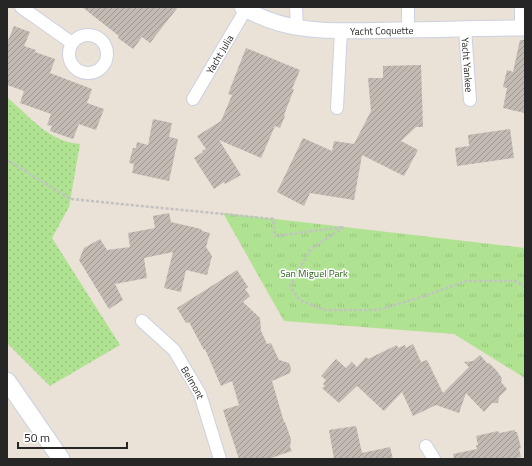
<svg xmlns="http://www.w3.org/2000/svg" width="532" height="466" font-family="'Titillium Web',sans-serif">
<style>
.grass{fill:url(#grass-dots)}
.park{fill:url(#park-tufts)}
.building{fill:url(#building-hatch)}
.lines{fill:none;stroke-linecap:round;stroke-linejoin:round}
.minor-casing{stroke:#ccd1e1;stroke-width:14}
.tertiary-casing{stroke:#ccd1e1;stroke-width:17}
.secondary-casing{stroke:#ccd1e1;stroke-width:19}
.path{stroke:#c2c2c2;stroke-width:2.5;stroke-dasharray:3 2;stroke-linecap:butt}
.minor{stroke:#fff;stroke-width:12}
.tertiary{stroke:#fff;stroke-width:15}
.secondary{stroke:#fff;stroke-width:17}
.labels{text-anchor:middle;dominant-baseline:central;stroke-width:3;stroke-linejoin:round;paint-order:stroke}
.street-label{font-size:10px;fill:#262626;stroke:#fff}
.park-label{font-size:10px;fill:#296317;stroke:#fff}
</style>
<defs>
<pattern id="grass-dots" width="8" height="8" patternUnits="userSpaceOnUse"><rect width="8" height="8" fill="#b0e391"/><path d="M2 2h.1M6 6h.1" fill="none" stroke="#97c37d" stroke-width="1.8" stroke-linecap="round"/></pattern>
<pattern id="park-tufts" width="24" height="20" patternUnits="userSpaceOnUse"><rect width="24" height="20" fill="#b0e391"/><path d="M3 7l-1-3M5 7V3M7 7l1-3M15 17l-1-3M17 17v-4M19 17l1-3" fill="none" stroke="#97c37d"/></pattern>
<pattern id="building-hatch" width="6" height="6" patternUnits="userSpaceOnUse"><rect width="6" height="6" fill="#c1bbb4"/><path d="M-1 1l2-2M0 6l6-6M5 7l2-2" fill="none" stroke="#9d9892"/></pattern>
</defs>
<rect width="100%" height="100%" fill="#eae1d7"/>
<!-- grass -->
<path class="grass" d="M7,97c22,19 42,45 73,47l-11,63 -17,31 68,107 -70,41 -43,-43z"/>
<!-- park -->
<path class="park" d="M223,213l302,35v130l-71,-44 -170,-13z"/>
<!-- building -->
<path class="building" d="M82,7h96l-28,36 -8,-6 -9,12 -15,-11 1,-2z
M14,26l16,6 -6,14 12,4 -1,2 20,7 -5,14 42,16 -5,14 17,6 -8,21 -17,-6 -6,15 -23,-8 2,-5 -5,-1 4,-11 -31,-11 4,-12 -17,-6v-42z
M520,40h5v73l-22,-5 4,-20 -4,-1 4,-17 6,2z
M246,48l54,22 -8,19h2l-10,26 1,1 -5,12 -5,-2 -14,32 -42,-18 22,35 -16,9 -1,-2 -10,7 -20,-31 9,-6 -1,-1 4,-2 -9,-13 24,-15 11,-26 -4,-1z
M421,65l2,62h-7l-15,14 17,9 -14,26 -42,-21 -8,45 -44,-7 -6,13 -27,-14 26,-54 29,13 2,-10 20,3 17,-33 -3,-33h15v-12z
M153,119l19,4 -3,14 9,2 -9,42 -37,-8 2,-9 -5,-1 4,-15h3l1,-6 11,3z
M510,129l4,29 -57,8 -2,-18 14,-2 -1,-11z
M169,213l2,9 30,7 1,2 8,2 -4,14 6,9 -5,19 -21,-5 -5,22 -17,-4 9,-36 -29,6 3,20 -32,6 8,16 -14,9 -30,-49 5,-12 16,-9 7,11 23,-3 -2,-14 27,-5 -2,-12z
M237,270l11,17 -3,2 5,7 -7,6 17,16 1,13 6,13 4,-1 8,17 10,3 2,5 -1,5 -18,8 12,41h1l6,17 -1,8 2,4 -24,8h-29l-16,-49 16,-5 -7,-24 -11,5 -16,-37 -1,1 -15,-28 -3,1 -9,-15z
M413,344l8,18 6,-2 16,33 26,-26 -5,-5 9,-1 7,-6 7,8 3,1 6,6 6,8 -1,4 6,7 -8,8 -1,6h-6l-8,9 -18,-19 -7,20 -23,-8 -23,11 -11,-24 -18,19 -27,-25 -18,17 -17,-15 3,-2 -2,-2 3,-4 -5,-4 15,-17 10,9 6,-6 5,5 9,-10 2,2 29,-14 1,3 7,-3 1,3z
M356,426l6,27 28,-6 3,12h-59l-5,-29z
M515,430v2h2l4,16 -2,1 2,8 -9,2h-58l-1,-5 24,-5 -1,-4h2l-2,-9 22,-5 1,2z"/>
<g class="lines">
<defs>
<g id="minor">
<path d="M21,7l51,36"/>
<path d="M296,7l1,21"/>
<path d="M408,7v23"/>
<path d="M521,7v21"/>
<path id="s1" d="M465,29l5,71"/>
<circle cx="88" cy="54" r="19"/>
<path id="s2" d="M193,99l53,-90"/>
<path d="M337,108l4,-77"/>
<path id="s3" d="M142,321l32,29 26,44 20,65"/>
<path d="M426,446l8,13"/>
</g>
<g id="tertiary">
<path id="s4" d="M242,7c47,29 99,24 152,23 43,0 87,-2 131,-2"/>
</g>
<path id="secondary" d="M7,381l54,78"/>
</defs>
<!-- minor casing -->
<use href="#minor" class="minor-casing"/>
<!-- tertiary casing -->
<use href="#tertiary" class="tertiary-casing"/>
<!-- secondary casing -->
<use href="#secondary" class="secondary-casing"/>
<!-- path -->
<path class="path" d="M7,160l64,39 202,20 2,17 69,-9 -33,22 -12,20 -9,18 10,13 24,10h54l47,-14 41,-15h49l10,6"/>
<!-- minor -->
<use href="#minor" class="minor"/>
<!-- tertiary -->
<use href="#tertiary" class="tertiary"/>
<!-- secondary -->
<use href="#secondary" class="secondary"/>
</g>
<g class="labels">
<!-- street labels -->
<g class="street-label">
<text stroke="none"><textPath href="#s4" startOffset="144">Yacht Coquette</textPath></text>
<text stroke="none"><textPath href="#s2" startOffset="52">Yacht Julia</textPath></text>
<text stroke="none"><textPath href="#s1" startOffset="36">Yacht Yankee</textPath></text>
<text stroke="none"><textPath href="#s3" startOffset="81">Belmont</textPath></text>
</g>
<!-- park labels -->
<g class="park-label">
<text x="314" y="273">San Miguel Park</text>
</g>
</g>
<!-- border -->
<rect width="532" height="466" fill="none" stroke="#262626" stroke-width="16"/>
<!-- scale -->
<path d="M18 442v6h109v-6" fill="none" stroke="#262626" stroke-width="2"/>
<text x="24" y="442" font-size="12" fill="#262626" stroke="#ffffff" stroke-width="3" paint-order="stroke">50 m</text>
</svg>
